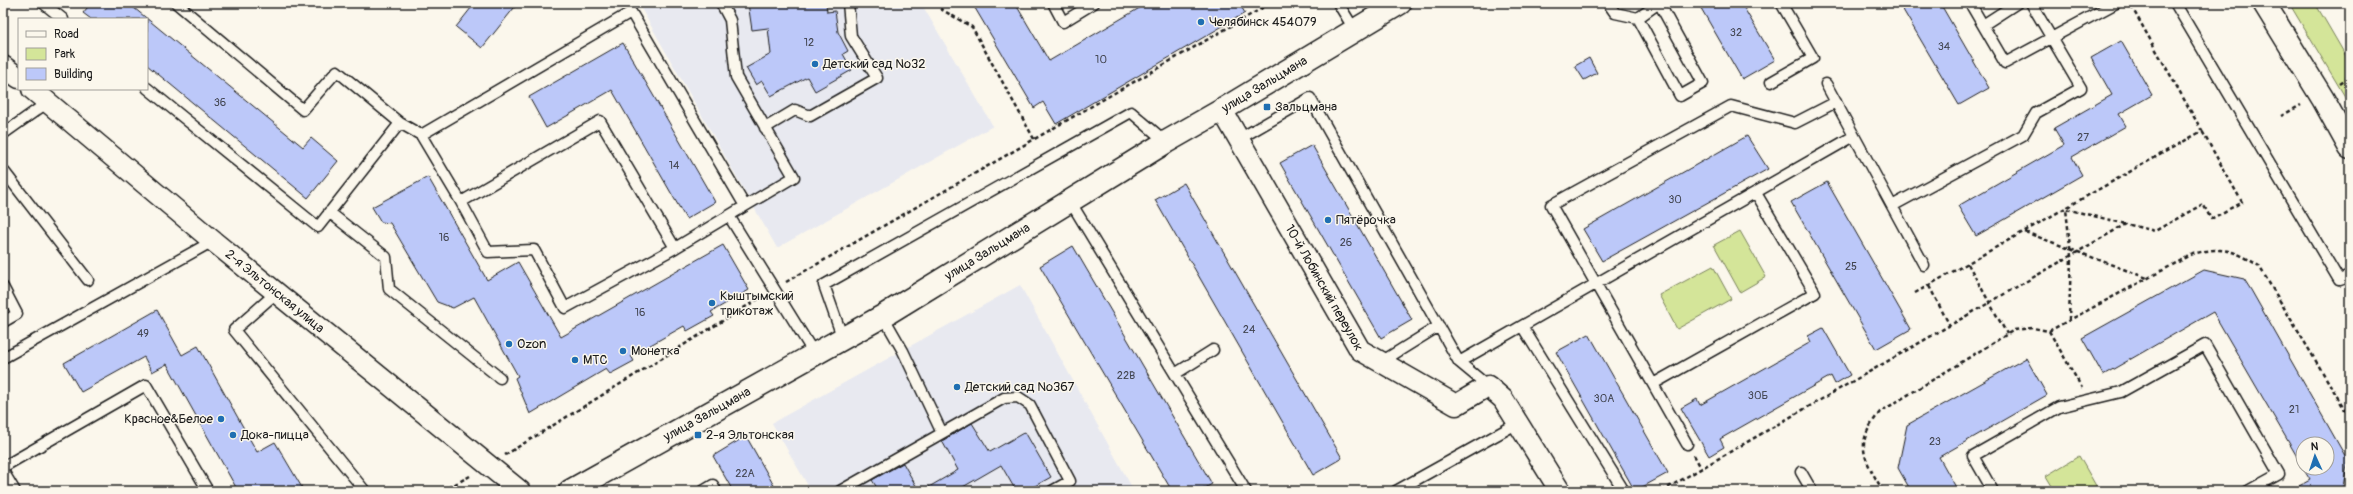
<svg xmlns="http://www.w3.org/2000/svg" width="2353" height="494" font-family="Pangolin,sans-serif">
<style>
.built{fill:#e8e9f0}
.green{fill:#d4e599;stroke:#78805a}
.building{fill:#bcc8f9;stroke:#1c1c1c}
.lines{fill:none;stroke-linecap:round;stroke-linejoin:round}
.lane-casing{stroke:#1c1c1c;stroke-width:13}
.street-casing{stroke:#1c1c1c;stroke-width:23}
.secondary-casing{stroke:#1c1c1c;stroke-width:25}
.path{stroke:#1c1c1c;stroke-width:2.5;stroke-dasharray:4 3;stroke-linecap:butt}
.lane{stroke:#fbf7ec;stroke-width:10}
.street{stroke:#fbf7ec;stroke-width:20}
.secondary{stroke:#fbf7ec;stroke-width:22}
.poi-dot{fill:#1f6fb2;stroke:#fbf7ec;stroke-width:1.5}
.labels{text-anchor:middle;dominant-baseline:central;stroke-width:3;stroke-linejoin:round;paint-order:stroke}
.number-label{font-size:11px;fill:#444753}
.poi-label{font-size:13px;fill:#1c1c1c;stroke:#fbf7ec;text-anchor:start}
.street-label{font-size:13px;fill:#1c1c1c;stroke:#fbf7ec}
</style>
<rect width="100%" height="100%" fill="#fbf7ec"/>
<filter id="ink" filterUnits="userSpaceOnUse"><feTurbulence type="fractalNoise" baseFrequency=".025" numOctaves="2"/><feDisplacementMap in="SourceGraphic" scale="8" xChannelSelector="R" yChannelSelector="G"/><feConvolveMatrix kernelMatrix="1 2 1 2 8 2 1 2 1" color-interpolation-filters="sRGB"/></filter>
<g filter="url(#ink)">
<!-- built -->
<path class="built" d="M638,3h283l72,123 -216,122z
M1020,285l114,206h-323l-39,-68z"/>
<!-- green -->
<path class="green" d="M2289,3h26l35,60v42z
M1740,231l26,46 -26,15 -26,-47z
M1713,266l18,33 -54,30 -18,-34z
M2079,456l20,35h-44l-9,-15z"/>
<!-- building -->
<path class="building" d="M91,3h37l175,144 8,-9 27,23 -30,37 -161,-133v-46h-56l-8,-6z
M475,3h43l-36,45 -26,-21z
M748,3h78l1,9 8,-1 3,21 10,19 -5,3 9,16 -37,21 -8,-14 -36,19 -9,-15 -6,4 -10,-17 25,-14 -3,-26 -16,2z
M972,3h43l34,58 99,-58h91l6,10 -189,111 -13,-22 -9,6z
M1698,3h43l34,57 -33,19z
M1899,3h41l49,85 -30,17z
M2121,41l31,54 -33,19 7,12 -54,31 10,18 -106,61 -18,-30 106,-61 -10,-17 58,-33 -21,-37z
M623,43l92,159 -29,17 -74,-129 -66,38 -17,-31z
M1589,58l8,15 -13,7 -9,-14z
M1747,136l21,33 -166,92 -19,-32z
M1312,145l100,175 -31,18 -101,-175z
M428,177l59,103 31,-18 43,75 162,-92 26,45 -38,22 3,4 -27,15 -3,-5 -53,30 3,5 -24,13 -4,-5 -76,45 -15,-36 3,-2 -44,-79 -21,11 -16,-6 -47,-79 -9,-1 -9,-15z
M1827,182l84,147 -35,20 -85,-147z
M1184,183l158,275 -29,17 -158,-275z
M1073,246l139,238 -12,7h-28l-132,-225z
M2204,270l40,9 7,11 97,171 -6,30h-52l20,-11 -7,-12h24v-24h-24v23l-90,-155 -110,63 -21,-37z
M157,310l25,45 16,-9 59,106 18,-10 29,49h-66l-71,-127 -15,8 -8,-15 -63,35 -17,-29z
M1823,328l27,47 -15,9 -4,-8 -111,63 4,8 -15,9 -28,-48 16,-9 3,6 111,-63 -3,-6z
M1589,334l79,139 -33,18 -79,-139z
M2026,358l21,37 -108,62 19,34h-47l-13,-23 9,-43z
M972,423l18,29 35,-20 26,45 -25,14h-10l-15,-26 -45,26h-34l36,-21 -16,-29z
M746,436l31,55h-44l-20,-35z
M903,463l16,28h-40l-7,-11z"/>
<g class="lines">
<defs>
<path id="lane" d="M43,3l20,16
M721,3l9,17 6,57 58,100 -49,29
M1053,3l10,19 31,-19
M1338,3l16,26
M1608,3l7,10 23,5 21,-15
M1970,3l35,60 111,-60
M2175,3l164,277 11,-4
M1638,18l42,78 23,-13 -44,-80
M1983,25l34,-22
M1771,82l42,-24 -32,-55
M1826,84l66,122 131,-71 13,-22 45,-25 -50,-85
M147,88l171,139 82,-104 -63,-52 -34,39 -127,-107
M400,123l21,12 40,67 139,-81 75,127 70,-42 -114,-194 -210,123
M765,128l30,-18 15,6 67,-38 -26,-42 -3,-33
M3,134l45,-32
M1239,139l71,-41 149,264 29,24
M3,170l85,110
M1070,201l176,290
M461,202l27,50 46,-2 31,58 110,-60
M1892,206l32,59
M329,212l57,45 3,32 111,89
M729,216l86,139
M3,287l14,27 -14,8
M276,293l-42,37 131,161
M883,316l20,35 39,82
M1522,326l102,165
M843,339l-19,-54 307,-173 35,30
M3,358l210,-117
M1381,362l58,-36
M1459,362l395,-226
M1175,374l38,-24
M1653,384l162,-91 -59,-100
M1687,444l-136,-239 180,-99 64,17 41,-21
M3,467l143,-82 62,106
M3,471l12,20
M1801,472l11,19
M703,491l10,-6 3,6
M840,491l164,-93 14,-1 12,8 40,76 -18,10
M1396,491l122,-68
M1993,491l-20,-35 86,-49 62,-15 84,-47 74,129 -31,17"/>
<g id="street">
<path d="M3,66l16,12"/>
<path id="s1" d="M32,89l181,152 307,250"/>
<path id="s2" d="M1222,110l138,240 96,55 32,-19 15,13 57,92"/>
</g>
<g id="secondary">
<path d="M2264,3l59,96 27,49"/>
<path id="s3" d="M570,491l313,-175 283,-174 56,-32 178,-107"/>
</g>
</defs>
<!-- lane casing -->
<use href="#lane" class="lane-casing"/>
<!-- street casing -->
<use href="#street" class="street-casing"/>
<!-- secondary casing -->
<use href="#secondary" class="secondary-casing"/>
<!-- path -->
<path class="path" d="M936,3l3,5 33,19 62,112
M2340,83l10,-7
M2281,116l20,-11
M2025,232l122,46
M1968,264l39,70
M786,282l485,-279
M1929,286l21,40
M1915,293l287,-162 -72,-127
M2069,320l2,-64 -5,-47 60,15
M2049,331l33,57
M505,455l258,-159
M1694,455l7,13
M442,491l28,-15
M1662,491l464,-267 29,7 48,-27 8,15 31,-17 -40,-71
M1883,491c-19,-33 -30,-46 -3,-79l134,-82 19,-2 16,3 144,-77c28,-8 42,-4 66,12l91,152"/>
<!-- lane -->
<use href="#lane" class="lane"/>
<!-- street -->
<use href="#street" class="street"/>
<!-- secondary -->
<use href="#secondary" class="secondary"/>
</g>
</g>
<!-- markers -->
<g class="poi-dot">
<circle cx="1201" cy="22" r="4"/>
<circle cx="815" cy="64" r="4"/>
<rect x="1263" y="103" width="8" height="8" rx="2"/>
<circle cx="1328" cy="220" r="4"/>
<circle cx="712" cy="303" r="4"/>
<circle cx="509" cy="344" r="4"/>
<circle cx="623" cy="351" r="4"/>
<circle cx="575" cy="360" r="4"/>
<circle cx="957" cy="387" r="4"/>
<circle cx="221" cy="419" r="4"/>
<circle cx="233" cy="435" r="4"/>
<rect x="694" y="431" width="8" height="8" rx="2"/>
</g>
<g class="labels">
<!-- number labels -->
<g class="number-label">
<text x="1736" y="32">32</text>
<text x="809" y="42">12</text>
<text x="1944" y="46">34</text>
<text x="1101" y="59">10</text>
<text x="220" y="102">36</text>
<text x="2083" y="137">27</text>
<text x="674" y="165">14</text>
<text x="1675" y="199">30</text>
<text x="444" y="237">16</text>
<text x="1346" y="242">26</text>
<text x="1851" y="266">25</text>
<text x="640" y="312">16</text>
<text x="1249" y="329">24</text>
<text x="143" y="333">49</text>
<text x="1126" y="375">22В</text>
<text x="1758" y="395">30Б</text>
<text x="1604" y="398">30А</text>
<text x="2294" y="409">21</text>
<text x="1935" y="441">23</text>
<text x="745" y="473">22А</text>
</g>
<!-- poi labels -->
<g class="poi-label">
<text x="1209" y="22">Челябинск 454079</text>
<text x="823" y="64">Детский сад №32</text>
<text x="1275" y="107">Зальцмана</text>
<text x="1336" y="220">Пятёрочка</text>
<text x="720" y="296">Кыштымский<tspan x="720" dy="15">трикотаж</tspan></text>
<text x="517" y="344">Ozon</text>
<text x="631" y="351">Монетка</text>
<text x="583" y="360">МТС</text>
<text x="965" y="387">Детский сад №367</text>
<text x="213" y="419" text-anchor="end">Красное&amp;Белое</text>
<text x="241" y="435">Дока-пицца</text>
<text x="706" y="435">2-я Эльтонская</text>
</g>
<!-- street labels -->
<g class="street-label">
<text stroke="none"><textPath href="#s3" startOffset="805">улица Зальцмана</textPath></text>
<text stroke="none"><textPath href="#s3" startOffset="481">улица Зальцмана</textPath></text>
<text stroke="none"><textPath href="#s2" startOffset="205">10-й Лобинский переулок</textPath></text>
<text stroke="none"><textPath href="#s1" startOffset="316">2-я Эльтонская улица</textPath></text>
<text stroke="none"><textPath href="#s3" startOffset="157">улица Зальцмана</textPath></text>
</g>
</g>
<!-- margin -->
<rect width="2353" height="494" fill="none" stroke="#fbf7ec" stroke-width="16"/>
<rect x="8" y="8" width="2337" height="478" fill="none" stroke="#1c1c1c" stroke-width="1.5" filter="url(#ink)"/>
<!-- legend -->
<rect x="18" y="18" width="130" height="72" fill="#fbf7ec" stroke="#a29f99"/>
<rect x="26" y="31" width="20" height="6" fill="#fbf7ec" stroke="#a29f99"/>
<text x="54" y="38" font-size="12" fill="#1c1c1c">Road</text>
<rect x="26" y="48" width="20" height="12" fill="#d4e599" stroke="#a29f99"/>
<text x="54" y="58" font-size="12" fill="#1c1c1c">Park</text>
<rect x="26" y="68" width="20" height="12" fill="#bcc8f9" stroke="#a29f99"/>
<text x="54" y="78" font-size="12" fill="#1c1c1c">Building</text>
<!-- north arrow -->
<g transform="translate(2315 456) rotate(357)"><circle r="19" fill="#fbf7ec" stroke="#a29f99"/>
<path d="M0-3L7 15L0 10L-7 15Z" fill="#1f6fb2"/>
<text y="-6" font-size="11" font-weight="bold" text-anchor="middle" fill="#1c1c1c">N</text>
</g>
</svg>
